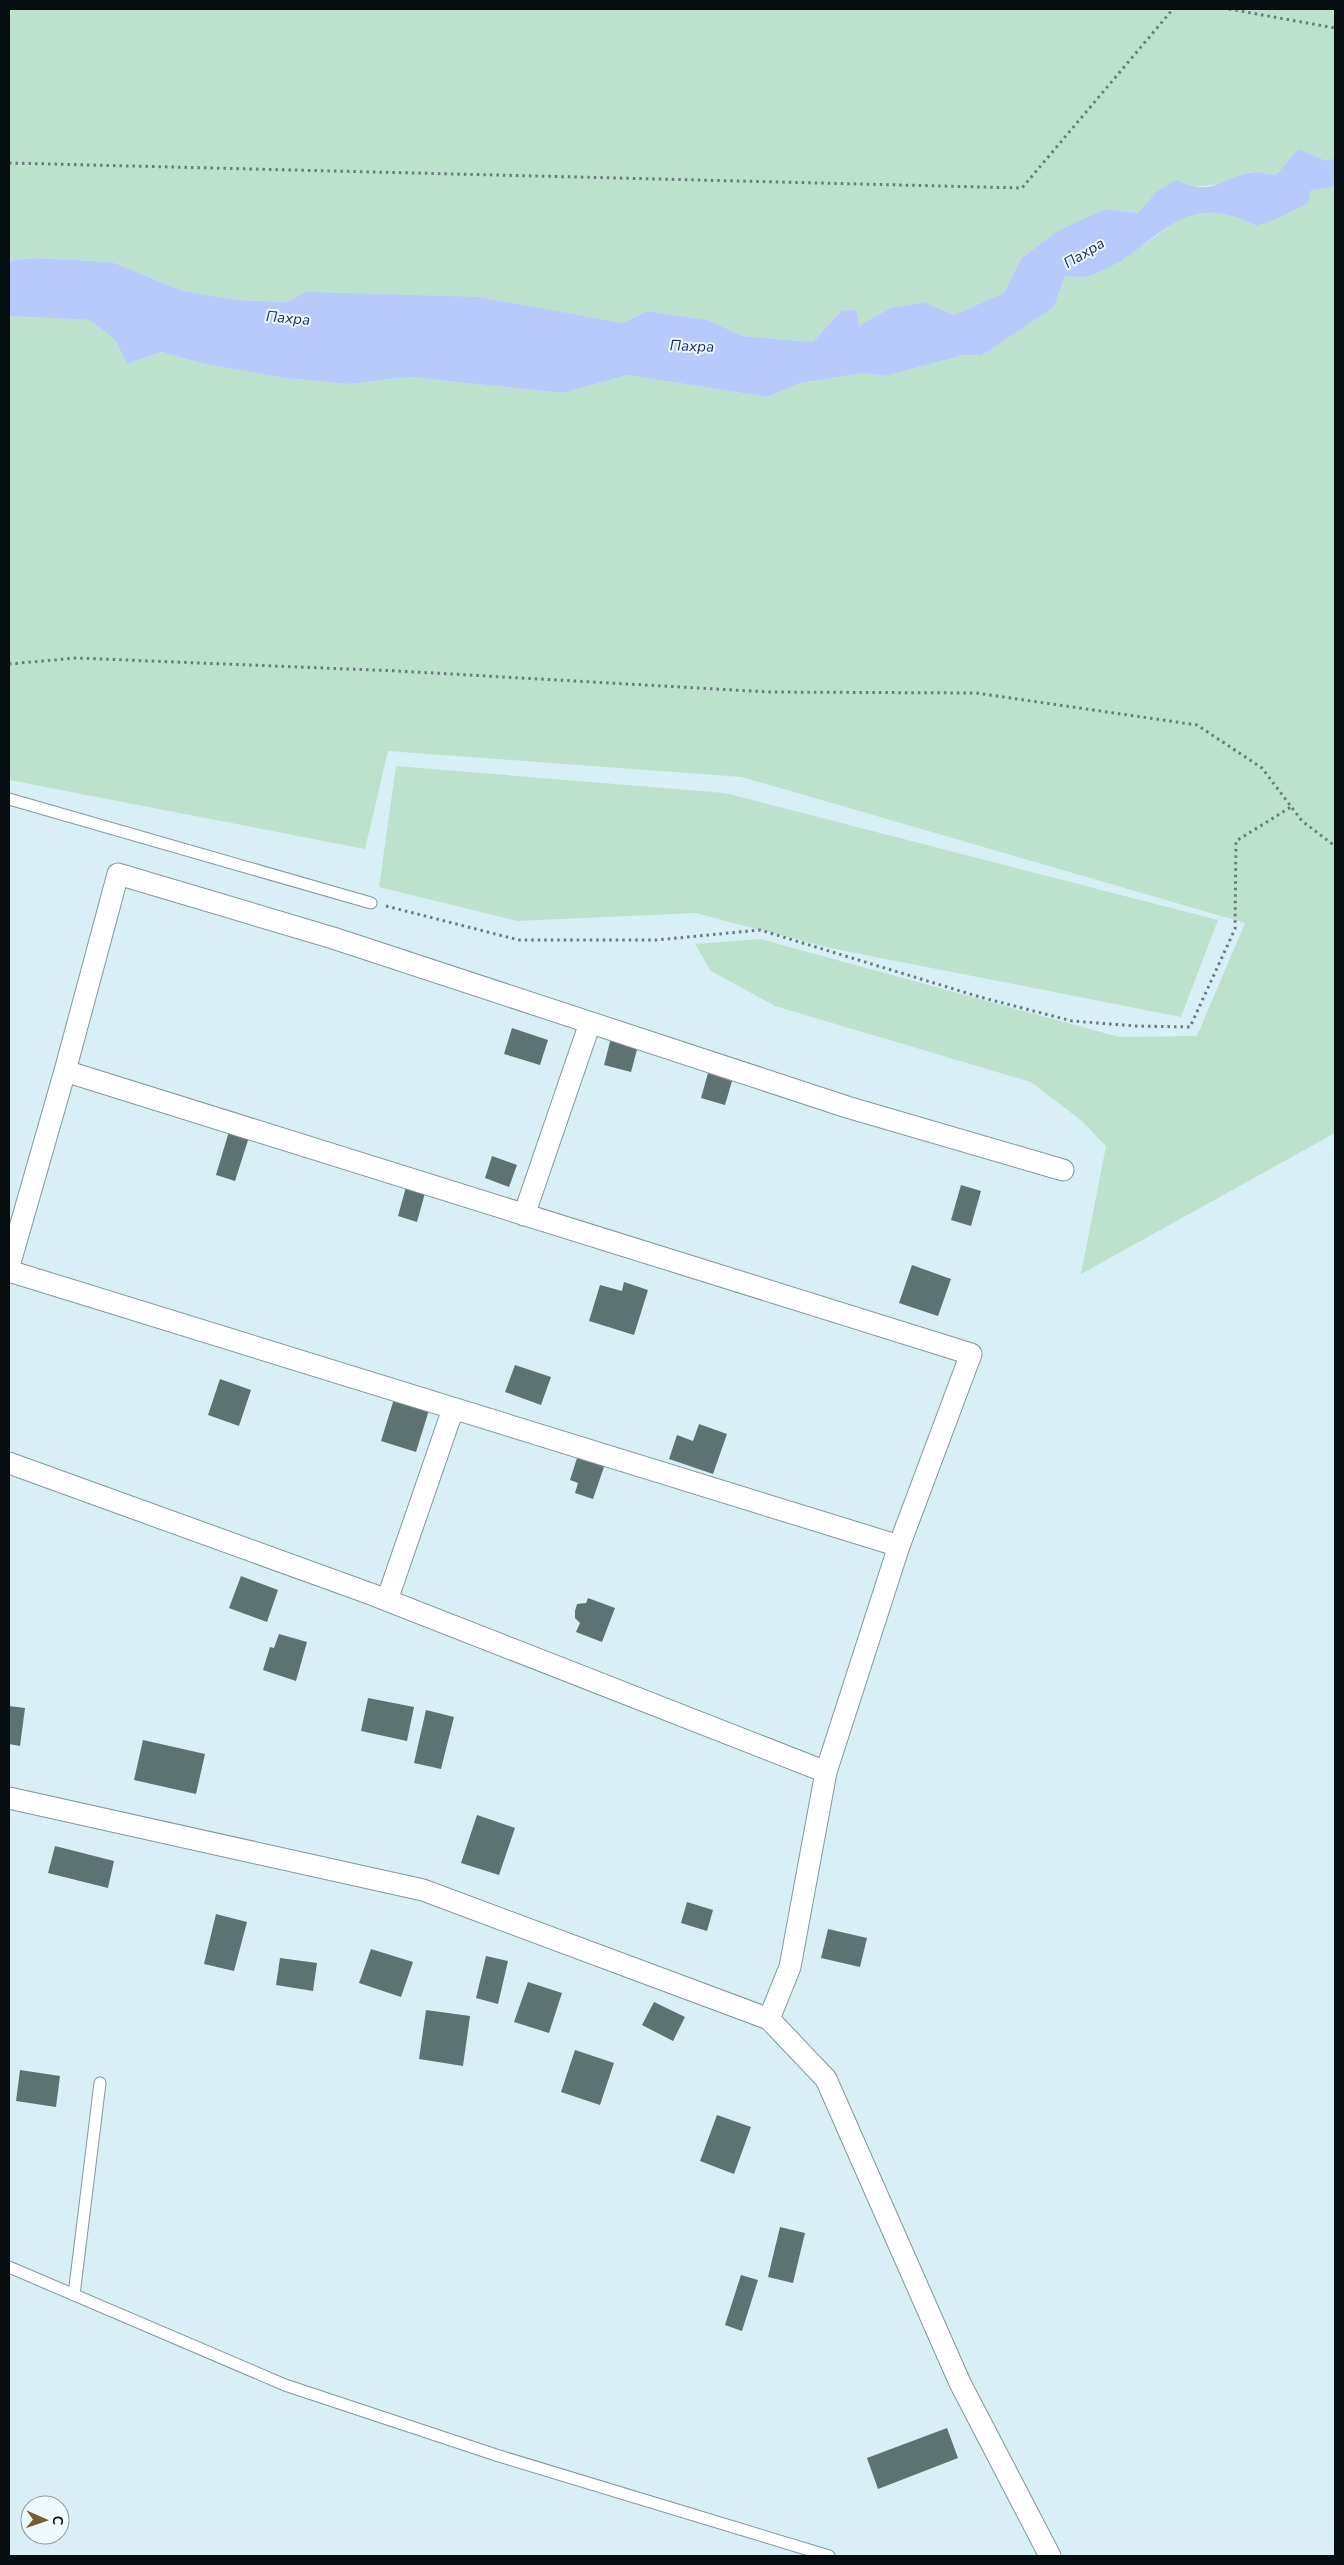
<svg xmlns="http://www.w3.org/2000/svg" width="1344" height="2565" font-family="'Nunito Sans',sans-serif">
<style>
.green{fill:#bce2ce}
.water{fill:#b8c9fc}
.building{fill:#5d7371}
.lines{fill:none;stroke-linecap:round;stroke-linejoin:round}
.service-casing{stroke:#81979d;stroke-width:13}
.minor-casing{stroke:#81979d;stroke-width:23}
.path{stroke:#6c7a7f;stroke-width:3;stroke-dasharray:2.5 4;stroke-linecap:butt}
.service{stroke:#fff;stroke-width:11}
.minor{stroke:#fff;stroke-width:21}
.labels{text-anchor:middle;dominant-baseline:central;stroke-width:4;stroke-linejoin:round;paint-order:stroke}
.water-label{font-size:15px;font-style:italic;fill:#1f2b65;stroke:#ecfafe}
</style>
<rect width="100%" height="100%" fill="#d8eff6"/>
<!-- green -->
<path class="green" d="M9,9h1326v149l-9,4 -28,-13 -22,26 -26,-3 -24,11 -70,9 -18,21 -33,-4 -84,50 -17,34 -50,22 -30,-13 -33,6 -32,19 -18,-16 -28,31 -71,-6 -34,-16 -61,-9 -24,12 -71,-12 -247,-19 -17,10 -51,-2 -54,-9 -71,-29 -78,-4 -25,3z
M1335,187v946l-254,141 25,-128 -23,-24 -52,-40 -256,-76 -64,-35 -16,-27 65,-5 359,98 78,-1 48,-113 -503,-146 -354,-26 -23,98 -356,-69v-464l81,4 26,21 11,23 34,-12 44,12 79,14 65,6 60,-7 153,16 66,-18 139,22 33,-14 64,-10 21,3 79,-21 17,1 73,-49 11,-31h21l58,-31 39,-29 24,-5 29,4 20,11 54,-35z
M396,766l329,27 493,127 -37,97 -351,-69 -135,-35 -178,8 -138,-34z"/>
<!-- water -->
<path class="water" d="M1298,149l28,12 9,-3v29l-25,4 -2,12 -34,17 -18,6c-79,-43 -100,29 -168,50 -7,2 -16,0 -23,0l-11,31 -73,49 -17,-1 -79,21 -21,-3 -64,10 -33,14 -139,-22 -66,18 -153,-16 -60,7 -65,-6 -79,-14 -44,-12 -34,12 -11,-23 -26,-21 -81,-4v-55l25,-3 78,4 71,29 54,9 51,2 17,-10 173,5 145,26 24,-12 61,9 34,16 71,6 28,-31 15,-1 3,16 32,-18 33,-6 30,13 50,-22 17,-34 35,-27 49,-23 33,4 18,-21 20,-12c31,16 42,2 72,-7 8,-2 19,1 28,2z"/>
<!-- building -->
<path class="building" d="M512,1028l36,12 -8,25 -36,-11z
M611,1038l27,8 -7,26 -27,-7z
M708,1073l24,8 -7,24 -24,-7z
M230,1128l20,6 -15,47 -19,-6z
M492,1156l25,9 -8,22 -24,-9z
M961,1185l20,6 -10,35 -20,-6z
M406,1187l19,6 -8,29 -19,-6z
M912,1265l39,14 -13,37 -39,-13z
M624,1282l24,8 -14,45 -45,-14 11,-36 22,6z
M515,1365l36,12 -10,28 -36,-13z
M220,1379l31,11 -12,36 -31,-11z
M394,1399l35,11 -13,42 -35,-11z
M699,1424l28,10 -14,40 -44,-15 8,-24 16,6z
M578,1455l27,9 -12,35 -18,-6 3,-10 -8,-3z
M241,1576l37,14 -11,32 -38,-14z
M588,1598l27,10 -13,34 -26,-10 4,-9 -5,-5v-7l2,-7 9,-1z
M279,1634l28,8 -11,39 -33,-11 7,-23 4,1z
M368,1698l46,9 -7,34 -46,-10z
M9,1706l16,2 -5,38 -11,-2z
M426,1710l28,7 -13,52 -27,-6z
M143,1740l62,14 -9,40 -62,-14z
M477,1815l38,13 -16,47 -38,-12z
M55,1846l59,15 -6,27 -60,-15z
M687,1902l26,8 -6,21 -26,-8z
M216,1914l31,8 -13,49 -30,-7z
M828,1929l39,9 -7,29 -39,-9z
M371,1949l42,13 -12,35 -42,-14z
M486,1956l22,5 -10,43 -22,-6z
M280,1958l37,5 -4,28 -37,-6z
M528,1982l34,11 -13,40 -35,-11z
M654,2002l31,15 -12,24 -31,-16z
M426,2010l44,6 -7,50 -44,-7z
M575,2050l39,13 -14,42 -39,-13z
M20,2070l40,6 -4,31 -40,-6z
M717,2115l34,12 -17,47 -34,-13z
M780,2227l25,6 -12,50 -25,-6z
M741,2275l17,5 -16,51 -17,-6z
M947,2428l11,30 -80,31 -11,-31z"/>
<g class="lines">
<defs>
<path id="service" d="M9,799l362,104
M9,2267l276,118 211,70 333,101
M74,2295l26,-212"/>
<path id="minor" d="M65,1071l53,-197 215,64 514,169 216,63
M524,1215l66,-192
M9,1266l56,-195 906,283 -72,192 -73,226 -36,195 -21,52
M9,1271l890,275
M9,1463l362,131 455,178
M387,1600l66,-191
M9,1798l414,92 346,129 57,60 134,304 90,173"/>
</defs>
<!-- service casing -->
<use href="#service" class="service-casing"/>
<!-- minor casing -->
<use href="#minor" class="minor-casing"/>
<!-- path -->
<path class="path" d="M1229,9l106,19
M9,163l1013,25 151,-179
M9,664l67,-6 322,13 371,21 207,1 221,32 65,43 40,53 33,25
M386,906l133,34h137l104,-10 220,67 92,24 64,5 54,1 45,-98 1,-88 55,-34"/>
<!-- service -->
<use href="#service" class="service"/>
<!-- minor -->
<use href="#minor" class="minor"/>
</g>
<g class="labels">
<!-- water labels -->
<g class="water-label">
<text transform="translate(1084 253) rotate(-31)">Пахра</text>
<text transform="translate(288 318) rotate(5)">Пахра</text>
<text transform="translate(692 346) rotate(2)">Пахра</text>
</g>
</g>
<!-- border -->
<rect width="1344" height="2565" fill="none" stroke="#060d10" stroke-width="20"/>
<!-- north arrow -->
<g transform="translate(45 2520) rotate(92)"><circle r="24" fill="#ecfafe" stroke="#909b9f"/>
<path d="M0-4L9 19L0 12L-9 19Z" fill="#765e2f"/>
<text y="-8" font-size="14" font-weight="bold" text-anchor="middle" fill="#060d10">С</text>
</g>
</svg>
